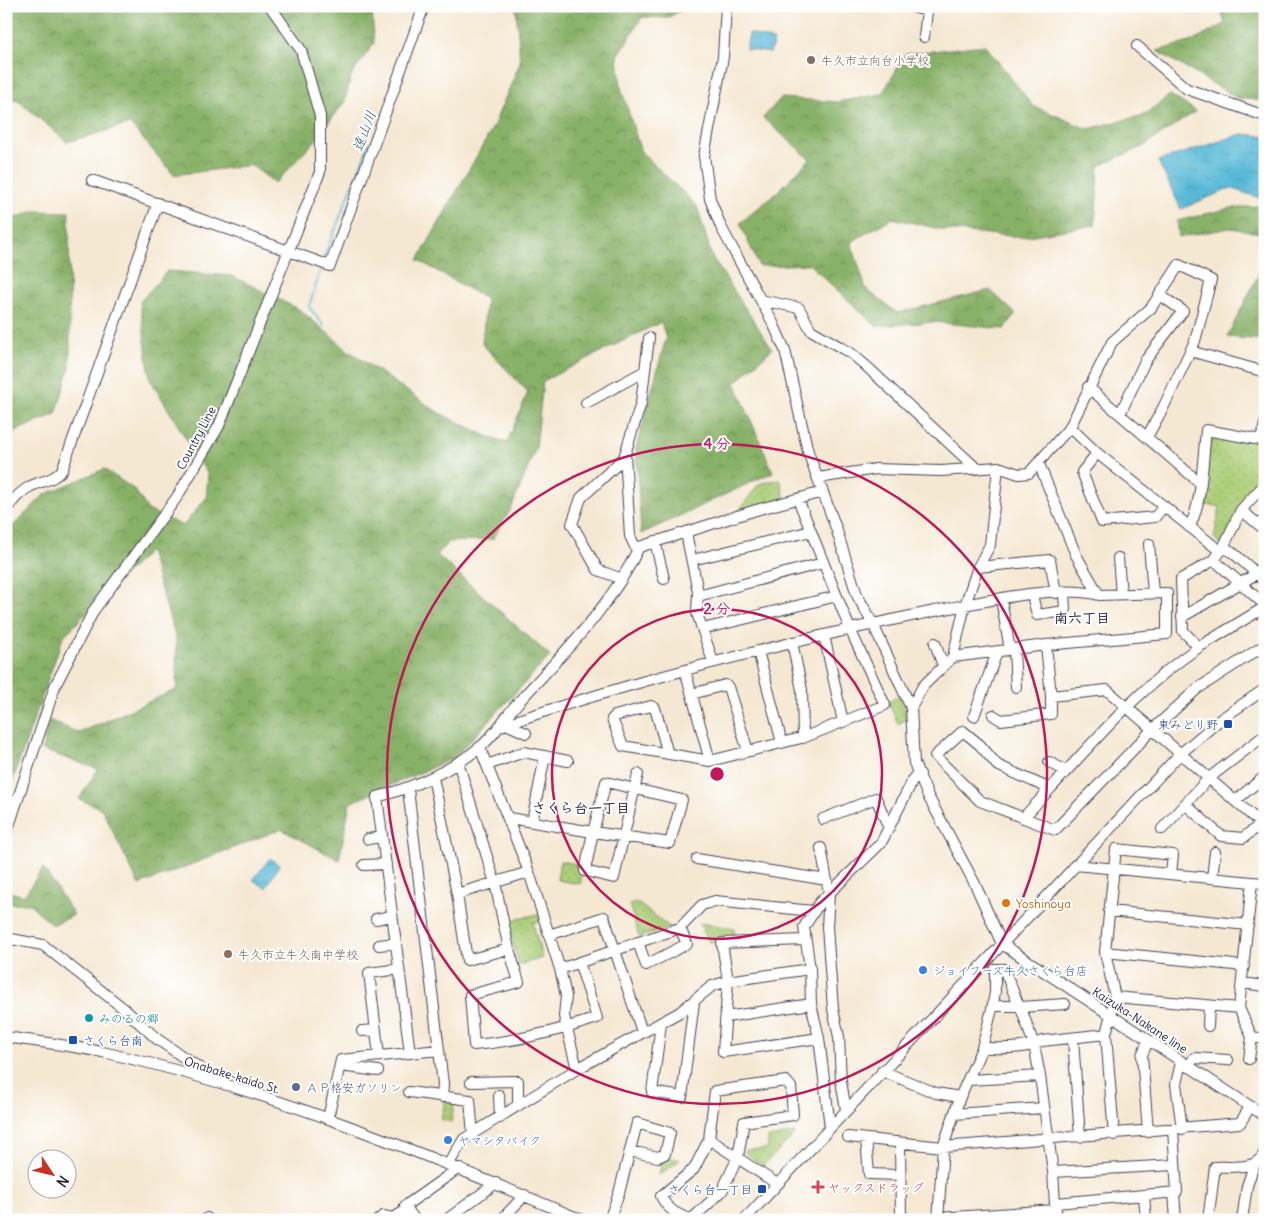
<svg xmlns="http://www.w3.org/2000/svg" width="1271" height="1226" font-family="Delius,'Klee One',sans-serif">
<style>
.forest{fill:url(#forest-crowns);stroke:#556a52}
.park{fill:url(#park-dots);stroke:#667859}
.water{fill:url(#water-ripples);stroke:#3e6e89}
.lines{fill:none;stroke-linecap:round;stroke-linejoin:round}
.stream{stroke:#59b9d7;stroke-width:2}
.minor-casing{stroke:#424052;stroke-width:12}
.minor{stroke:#fff;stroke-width:10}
.ring{fill:none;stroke:#c2185b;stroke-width:2.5}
.education-dot{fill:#8d6e63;stroke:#fff;stroke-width:2}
.transit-dot{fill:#1a4fb4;stroke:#fff;stroke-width:2}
.food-dot{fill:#e8710a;stroke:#fff;stroke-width:2}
.shop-dot{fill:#3f7fe0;stroke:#fff;stroke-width:2}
.culture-dot{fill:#0f9aa8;stroke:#fff;stroke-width:2}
.service-dot{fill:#5c6f8a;stroke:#fff;stroke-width:2}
.health-dot{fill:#e0444e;stroke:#fff;stroke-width:2}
.labels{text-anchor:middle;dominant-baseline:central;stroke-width:4;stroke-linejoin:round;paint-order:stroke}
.education-label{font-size:12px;fill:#785e54;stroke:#fff;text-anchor:start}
.street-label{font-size:12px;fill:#22223b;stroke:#fff}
.transit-label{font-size:12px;fill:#164399;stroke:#fff;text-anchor:end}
.food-label{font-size:12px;fill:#c56008;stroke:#fff;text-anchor:start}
.shop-label{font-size:12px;fill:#366cbe;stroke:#fff;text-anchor:start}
.culture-label{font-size:12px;fill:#0d838f;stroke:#fff;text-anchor:start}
.service-label{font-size:12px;fill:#4e5e75;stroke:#fff;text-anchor:start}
.health-label{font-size:12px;fill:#be3a42;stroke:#fff;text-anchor:start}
.water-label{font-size:14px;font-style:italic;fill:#385e79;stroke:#fff}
.neighbourhood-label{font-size:14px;font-weight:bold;fill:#22223b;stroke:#fff}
.centre{fill:#c2185b;stroke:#fff;stroke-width:2.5}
.ring-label{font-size:15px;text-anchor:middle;font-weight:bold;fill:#c2185b;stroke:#fff;stroke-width:4;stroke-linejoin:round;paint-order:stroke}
</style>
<defs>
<pattern id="forest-crowns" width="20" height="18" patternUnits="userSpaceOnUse" patternTransform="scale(1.25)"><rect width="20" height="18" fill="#88b168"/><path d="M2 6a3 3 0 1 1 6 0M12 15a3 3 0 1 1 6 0" fill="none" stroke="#6f9057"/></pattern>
<pattern id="park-dots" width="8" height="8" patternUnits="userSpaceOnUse" patternTransform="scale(1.25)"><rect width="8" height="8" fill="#abce77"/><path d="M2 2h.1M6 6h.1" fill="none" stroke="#93b168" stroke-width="1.8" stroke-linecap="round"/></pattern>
<pattern id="water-ripples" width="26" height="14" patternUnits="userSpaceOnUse" patternTransform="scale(1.25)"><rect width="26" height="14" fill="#59b9d7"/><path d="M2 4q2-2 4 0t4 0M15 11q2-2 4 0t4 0" fill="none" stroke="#4996b0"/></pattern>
</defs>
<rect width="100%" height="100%" fill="#fff"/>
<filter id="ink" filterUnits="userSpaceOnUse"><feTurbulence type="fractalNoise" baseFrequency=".02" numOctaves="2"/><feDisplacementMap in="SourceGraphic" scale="10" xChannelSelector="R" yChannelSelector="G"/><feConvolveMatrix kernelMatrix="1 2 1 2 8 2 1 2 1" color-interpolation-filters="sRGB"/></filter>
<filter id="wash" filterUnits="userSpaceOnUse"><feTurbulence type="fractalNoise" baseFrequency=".0096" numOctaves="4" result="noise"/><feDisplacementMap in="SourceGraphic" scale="20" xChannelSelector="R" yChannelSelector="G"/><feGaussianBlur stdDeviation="1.12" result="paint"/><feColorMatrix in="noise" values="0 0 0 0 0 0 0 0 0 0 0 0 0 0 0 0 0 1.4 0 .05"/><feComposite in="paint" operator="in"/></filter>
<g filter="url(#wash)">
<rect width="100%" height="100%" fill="#f5e8d2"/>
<!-- forest -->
<path class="forest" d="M6,6h366l2,37 -23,33 -6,25 -30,40 -40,42 -24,-18 -77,10 -44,-51 -63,18 -50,-43 -11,4z
M516,6h174l-23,12 -25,-1 -24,39 3,32 20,64 56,54 15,51 60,92 -37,34 38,89 -132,62 -5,-86 30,-110 -5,-16 -118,59 -7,67 -25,61 -18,30 -45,3 -11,13 113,101 -96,102 -104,45 -11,57 -58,-31 -142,56 -37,-76 -23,-10 19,-30 -56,-19 7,-30 30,13 98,-44 -1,-51 -27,-87 -86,86 -57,162v-266l38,-38 60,-26 31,21 13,20 35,16 23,-28 2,-23 -58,-96 -10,-77 27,-31 65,5 68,34 49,41 90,62 50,24 18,6 21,-51 -46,-48 4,-45 -68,-39 74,-131 28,-66z
M1220,6h45v95l-28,-3 -80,-47 36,-10 32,-17z
M985,45l48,61 55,23 56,-14 26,-20 26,16 -52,35 -45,20 -4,59 -73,12 -78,-7 -52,-12 -41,24 15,47 31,24 93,-23 26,24 -12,15 -70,-7 -58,4 -67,-62 -50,2 -19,-43 33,-27 37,-37 -47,-41 18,-20 56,4 45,-8 24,-40z
M1258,206l7,4v24l-34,-6 -52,9 -2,-16 54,-13z
M34,211l35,1 1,155 -14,47 -50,21v-214z
M1265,262v78l-38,-3z
M43,868l31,47 -22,10 -22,-21 -24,-1v-12l18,5z"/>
<!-- park -->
<path class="park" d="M1208,430l57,12v36l-15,17 -29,50 -7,-7 6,-32 -20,-1z
M780,479l5,20 -48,14 22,-29z
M900,696l7,23 -9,5 -10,-23z
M560,861l25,4 -5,19 -23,-4z
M636,902l35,26 -32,9 -10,-33z
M541,913l2,7 -10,3 9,35 -23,7 -12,-43z
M699,923l35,5v12l-25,2z
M445,1100l10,1 -4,21 -10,-3z
M796,1133l-33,33 -18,-13 1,-3 22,-1v-11z
M668,1157l12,3 -21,15 3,-13z"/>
<!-- water -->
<path class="water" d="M749,33l25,8 -4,12 -24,-4z
M1242,134l23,2v64l-34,-12 -50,21 -23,-48z
M270,858l9,7 -13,23 -13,-8z"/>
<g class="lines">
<!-- stream -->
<path class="stream" d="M408,36l10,-30
M323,260l46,-116
M321,268l-12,39 15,19"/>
</g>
</g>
<g filter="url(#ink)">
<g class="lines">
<defs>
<path id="minor" d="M726,6l-3,51 -19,99 6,43 11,28 52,96 12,27 23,102 28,76 21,67 16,29 38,84 3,55 14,33 46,86 28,62
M908,6l19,5 -3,26
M1137,46l50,43 78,27
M92,180l238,86 94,-260
M761,300l38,8 12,22 41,24 13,11 112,104
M1190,351l75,21
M1088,387l112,96
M586,403l59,-32
M1120,414l25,-53 38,-50 -23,-16
M1070,427l27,26 123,98
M1097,453l-15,19 20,50 53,-5 9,-11
M818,478l58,-9 65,2 57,-4 21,7 10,-1 41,-46 42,-85 39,-34 28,-43 32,15 -16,61 -32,67 -16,29
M1241,510l24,20
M6,511c6,-10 15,-20 25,-25 11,-5 23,-6 31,-16l96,-267
M1189,527c13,-20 14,-72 17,-97l55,10 4,-16
M686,533l12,59 -1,21 16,49
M655,541l9,38
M1149,544l4,49
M1223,548l18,-38 24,-26
M637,551l-7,-15 -5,-82 16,-51 8,-65
M1118,558l3,36
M692,560l119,-29
M1214,560l51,45
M978,567l72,-7 6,33
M622,579l-24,-9 -26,-46 9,-26 44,-41
M1265,581l-34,-30 -8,-3 -9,12 -33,19 2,52 16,16c-58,39 -102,91 -149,142l-53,-24 -17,-20 -17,-14 -28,25 45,45 75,29 97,-100 45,-41 68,-44
M1032,595l5,20 28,-4 -1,-19
M698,596l125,-33
M1001,599l9,51
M1182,617l83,-48
M703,629l134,-33
M824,635l19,87
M792,642l10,48 1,48
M935,643l8,23
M1046,645l5,51
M1199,647l66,-40
M1014,650l2,37
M758,651l24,92
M953,657l12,-52 13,-38 12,-22 8,-78
M685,670l25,91
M692,694l33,-9 3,2 20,64
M911,708l12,-22 30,-29 93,-12 121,-11v-41l-68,2 -23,-40 -37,-91
M993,715l8,5 50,-6v-18l56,-6 158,137
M974,716l23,-64
M506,724l20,9
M501,726c48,-17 96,-31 144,-45 96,-27 192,-50 290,-70 46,-9 120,-27 164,-16
M480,748l49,124 31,97 6,27 -2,20 13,53
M668,754l-13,-46 -4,-2 -36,10 -3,3 11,27 87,15 95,-24 80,-32 -35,-76 -52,-130
M458,762l37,121 14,66 10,33 -49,13 4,50c43,-4 82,-13 123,-27l-18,-56
M1049,762l17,9
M487,765l37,-13 44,9
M433,777l24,117 10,66 42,-11
M606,782l76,18 -12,43 -77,-11z
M408,789l35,295 -1,13
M1235,801l30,-25
M1185,804l36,32 22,2 22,-17
M509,818l84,14 -8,39 29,7 24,-104
M1023,818l27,-29
M823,819l53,-21 13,30
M532,822l13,-66
M1162,829l47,-51 56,-43
M6,835l49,-149 39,-76 83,-113 42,-71 101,-254v-56l-19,-66 -31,-44
M368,839l14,-2
M821,848l8,45 -2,34 6,82 6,28 2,44 5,29
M697,859l130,21
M364,865l22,-1
M1075,865l177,17 -13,126 13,29 13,2
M1212,878l3,-26
M1252,882l13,1
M457,894l72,-22
M1109,911l139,14
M376,919l16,-3
M549,935l55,-18 38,115
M6,938l37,7 80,63 34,31 44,30 11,11
M804,940l-82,3 6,38 -5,71 96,-14
M638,942l8,23 41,-21 -7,-16
M1002,944l263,172
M379,945l17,-2
M1105,952l139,14
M560,969l120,-41 22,-23 13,-4 98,10
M1242,983l23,3
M1115,997l124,11
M1021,1007l44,-3
M992,1009l3,-17v-23h9l15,37
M726,1017l85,-13
M661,1024l-9,68 30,5 12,-95
M1208,1026l1,-20
M362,1031l13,-1
M6,1037c34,5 68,9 101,16 165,37 320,102 475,167
M1073,1039l7,98
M1148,1041l-6,14 6,77
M982,1048c19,0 43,2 60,-7l64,-7
M410,1053l-33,-256c37,-10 72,-25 102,-49 16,-12 24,-29 37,-43 44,-49 95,-97 123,-158l117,-37 67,-18
M379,1056l-10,-83 30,-4
M1249,1059l3,-22
M1181,1062l-5,22 6,45
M340,1066l38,5
M1188,1067l6,-9 34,2
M882,1071l54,22 24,4
M968,1080l72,-4
M786,1081l5,6 2,28 -49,7 -6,35 -16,34 -30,28c-14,-3 -26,-11 -31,-23l33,-27 15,-30 6,-48z
M471,1082l47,-1v25
M409,1092l61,8 3,35
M499,1095l1,23
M954,1114l90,-6
M328,1118l13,-58 98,-10
M830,1127l-11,-89 -8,-34 -1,-35 -6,-42 16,-25 61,-59 34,-67 5,-2
M1114,1135l-8,-101 9,-37 -10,-45 11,-103 57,6 -2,19
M848,1137l95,10 297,-24 10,-16
M709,1139l68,45
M866,1139l3,35 31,1
M900,1143l1,77
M449,1163l15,-24 113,-70 103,-57 32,-26 16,-5 82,-12
M1053,1172l121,-7
M1174,1193l2,27
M1144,1196l2,24
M1056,1203l121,-11 -4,-63
M207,1218l1,2
M938,1218l118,-8
M378,1220l5,-4 10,2 14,-8
M415,1220l-10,-14 54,-38
M446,1220l50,-37
M501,1220l24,-25
M609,1220l10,-27 18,-70 33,10 -5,21 -7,3 -28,-6
M744,1220l436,-466 41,-35 44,-30
M938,1220l5,-73 17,-50 22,-49 10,-39 3,-3h23l3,2 13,37 6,31 13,96 3,48
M1208,1220l7,-53c17,-1 44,4 50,-16
M1242,1220l5,-34 7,-21"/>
</defs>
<!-- minor casing -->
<use href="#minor" class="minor-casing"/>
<!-- minor -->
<use href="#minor" class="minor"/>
</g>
</g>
<!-- distance rings -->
<g class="ring">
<circle cx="717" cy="774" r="165"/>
<circle cx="717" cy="774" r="330"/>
</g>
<!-- markers -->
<g class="education-dot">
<circle cx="811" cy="60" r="5"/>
<circle cx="228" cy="954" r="5"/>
</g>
<g class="transit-dot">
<rect x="1223" y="719" width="10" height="10" rx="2.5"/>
<rect x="68" y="1035" width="10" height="10" rx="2.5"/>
<rect x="757" y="1184" width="10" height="10" rx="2.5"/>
</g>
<circle class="food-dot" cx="1006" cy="903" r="5"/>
<g class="shop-dot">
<circle cx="923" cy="970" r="5"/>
<circle cx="448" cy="1140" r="5"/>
</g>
<circle class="culture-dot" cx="89" cy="1018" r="5"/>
<circle class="service-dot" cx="296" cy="1087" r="5"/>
<path class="health-dot" d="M815.5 1179.5h5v5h5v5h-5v5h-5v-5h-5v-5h5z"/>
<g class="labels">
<!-- education labels -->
<g class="education-label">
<text x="821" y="60">牛久市立向台小学校</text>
<text x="238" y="954">牛久市立牛久南中学校</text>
</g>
<!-- street labels -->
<g class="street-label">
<text transform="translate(196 438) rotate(-62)">Country Line</text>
<text transform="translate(1140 1020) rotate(33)">Kaizuka-Nakane line</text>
<text transform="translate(232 1075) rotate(17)">Onabake-kaido St.</text>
</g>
<!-- transit labels -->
<g class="transit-label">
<text x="1218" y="724">東みどり野</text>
<text x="83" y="1040" text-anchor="start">さくら台南</text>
<text x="752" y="1189">さくら台一丁目</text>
</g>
<!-- food labels -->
<g class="food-label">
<text x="1016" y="903">Yoshinoya</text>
</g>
<!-- shop labels -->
<g class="shop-label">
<text x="933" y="970">ジョイフーズ牛久さくら台店</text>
<text x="458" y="1140">ヤマシタバイク</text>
</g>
<!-- culture labels -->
<g class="culture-label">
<text x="99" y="1018">みのるの郷</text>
</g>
<!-- service labels -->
<g class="service-label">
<text x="306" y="1087">ＡＰ格安ガソリン</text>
</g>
<!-- health labels -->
<g class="health-label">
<text x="828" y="1187">ヤックスドラッグ</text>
</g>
<!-- water labels -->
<g class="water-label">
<text transform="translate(364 131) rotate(-69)">遠山川</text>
</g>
<!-- neighbourhood labels -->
<g class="neighbourhood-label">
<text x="1082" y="618">南六丁目</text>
<text x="581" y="808">さくら台一丁目</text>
</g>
</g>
<circle cx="717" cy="774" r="8" class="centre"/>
<g class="ring-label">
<text x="717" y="449">4 分</text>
<text x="717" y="614">2 分</text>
</g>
<!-- margin -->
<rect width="1271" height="1226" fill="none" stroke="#fff" stroke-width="25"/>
<!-- north arrow -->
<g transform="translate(52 1174) rotate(125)"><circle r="24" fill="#ffffff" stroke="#a7a7b1"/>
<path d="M0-4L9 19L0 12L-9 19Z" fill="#c8321e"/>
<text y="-8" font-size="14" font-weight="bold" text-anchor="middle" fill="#22223b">N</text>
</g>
</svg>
